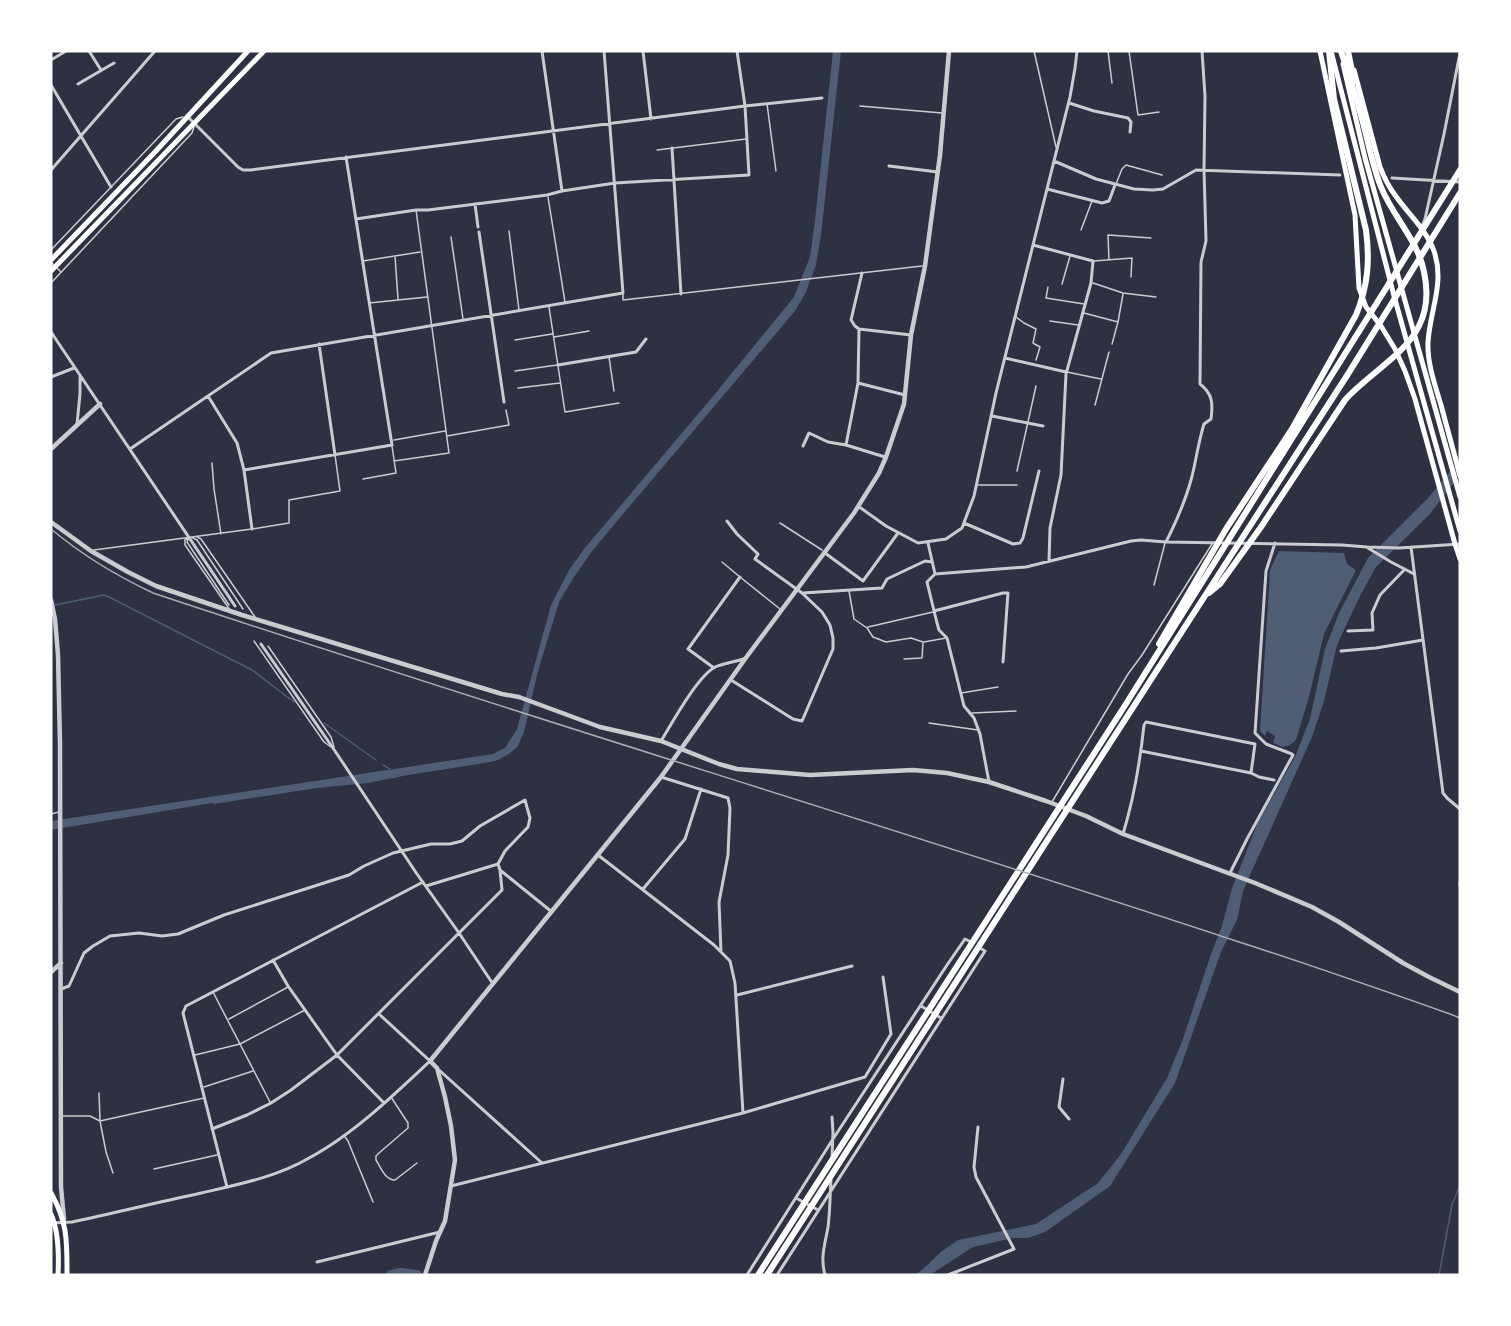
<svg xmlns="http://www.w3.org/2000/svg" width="1511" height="1326" font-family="'Space Grotesk',sans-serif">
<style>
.water{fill:#4f5d75}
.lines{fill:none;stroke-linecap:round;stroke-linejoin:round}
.stream{stroke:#4f5d75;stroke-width:1.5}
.river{stroke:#4f5d75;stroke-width:10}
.service{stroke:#caccd0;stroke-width:1.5}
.minor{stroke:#caccd0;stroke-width:3}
.tertiary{stroke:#caccd0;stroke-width:4.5}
.primary{stroke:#fff;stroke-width:5}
.trunk{stroke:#fff;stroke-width:5}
.motorway{stroke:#fff;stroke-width:6}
.rail{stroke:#abadb3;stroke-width:1.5}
</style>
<rect width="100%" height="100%" fill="#2d3142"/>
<!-- water -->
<path class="water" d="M833,51h8l-20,184 -5,30 -10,27 -11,19 -177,209 -25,30 -19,27 -15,25 -21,69 -14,61 -6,14 -9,8 -11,6 -13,3 -77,12 -40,8 -51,5 -103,16 -2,-1 -161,27v-9l442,-67 12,-6 12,-19 34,-124 18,-35 15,-21 130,-154 80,-98 16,-40 5,-37z
M1460,460v15l-31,40 -53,52 -16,29 -23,49 -13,56 -12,36 -69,154 -6,29 -16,32 -46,131 -65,103 -65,46 -17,6h-15l-40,9 -43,28h-15l8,-6 19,-18 16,-11 78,-16 62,-41 23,-29 46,-76 16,-39 27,-82 12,-31 10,-38 26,-66 37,-65 15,-38 15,-70 14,-36 29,-55 60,-60z
M1279,551l65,2 3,11 9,6 -32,64 -15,63 -13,43 -6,5 -7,2 -10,-4 2,-7 -8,-5 -2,5 -5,-5 10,-161z"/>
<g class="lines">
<!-- stream -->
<path class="stream" d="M55,605l49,-10 5,2 143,73 42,32
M324,723l52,37
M383,765l7,4
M1439,1275l13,-70 8,-20"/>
<!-- river -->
<path class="river" d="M391,1275l10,-2 16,2"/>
<!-- service -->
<path class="service" d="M1034,51l22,96
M1108,51l4,32
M1129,51l9,64 21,-3
M767,104l9,67
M860,106l82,7
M657,150l89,-11
M1116,184l6,-15 4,-4 36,10
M548,197l17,105
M1081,230l11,-29
M509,231l10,79
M451,237l12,82
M51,250l125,-131 7,-2
M395,256l3,43
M1109,260l-1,-25 43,3
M363,261l57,-9
M1094,261l38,-3 -1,19
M52,263l9,9
M51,283l141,-150 2,-6
M1093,283l30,10 33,4
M1062,284l8,-28
M1048,287l-2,11 38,6
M623,294v6l299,-34
M369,303l58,-6
M549,307l16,105 54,-9
M1084,313l34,9 -6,22
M1016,317l8,6 12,6 -3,14 7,4 -4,13
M1050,321l28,4
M1118,322l5,-28
M554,337l35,-6
M515,340l37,-6
M609,357l5,34
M515,371l42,-6
M1067,372l34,7
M518,388l42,-5
M1095,405l14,-53
M447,436l62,-11 -3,-15
M394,440l51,-9
M394,461l55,-8 -33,-243
M212,463l2,26 7,45
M1017,471l19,-85
M363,479l33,-6 -4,-27
M978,485h39
M780,523l42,27
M191,537l6,3 46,69
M197,537l4,2 54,78
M189,538l-4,2v5l45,65
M189,538l-2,4 42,63
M94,550l158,-21 37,-6v-23l51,-9 -5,-36
M722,562l18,15 40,32
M1154,585l11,-42
M849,591l5,28 13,9 6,9 13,5 25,-4 12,4
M868,627l65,-15
M254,641l70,101 7,5
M924,642l22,-4
M268,646l63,91 3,10
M904,659l18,-1 1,-15
M961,693l37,-6
M972,713l44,-2
M929,723l49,7
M1052,802l76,-128 14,-19 70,-111
M51,814l8,-2
M213,992l57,110
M229,1019l59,-32
M195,1055l45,-11 65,-34
M204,1087l49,-16
M99,1093l1,28 6,31 7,21
M391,1097l17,26v5l-29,25 -3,3v4c5,8 9,20 19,20l22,-17
M62,1116h28l10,5 104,-23
M345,1137l3,4 25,61
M154,1169l63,-14"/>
<!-- minor -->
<path class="minor" d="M89,51l12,19
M542,51l20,140
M643,51l8,68
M51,60l15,-9
M78,84l36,-21
M51,85l60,102
M1069,103l25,8 34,7 3,4 -1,10
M188,117l50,50 5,3h8l494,-64 77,-8
M672,148l9,146
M1054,161l42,18 38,10 19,1 10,-1 33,-19 144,5
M889,166l49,6
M51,170l104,-119
M1392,178l68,4
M1047,189l55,14 7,-2 6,-16
M475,204l3,23
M356,219l60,-9h12l119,-15 15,-4 53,-8 134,-8 -4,-69 -8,-55
M1422,226l3,-7 19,-85 16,-81
M479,232l25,170
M1033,245l60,16 -2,22 -25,91 -5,101 -11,53 -1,33
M862,273l-11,47 4,6 4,3 52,6
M51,332l184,274
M319,344l16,111
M1005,358l61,14
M558,365l78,-13 10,-13
M51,377l23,-9
M858,383l47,12
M208,396l29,47 7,27 8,59
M992,416l51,10
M77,424l3,-30v-17
M846,445l12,-62 1,-54
M803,446l6,-13 19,9 18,3 39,12
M130,449l141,-96 352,-60 -19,-242
M244,470l148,-25 -46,-288
M858,506l28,20 32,17 28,-4 16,-11 12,-32 22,-103 74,-296 5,-29 2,-17
M727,521l10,13 21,20 -3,5 47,34 20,19 8,13 3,13v11l-31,72 -9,-2 -62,-39
M964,523l49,21 7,-1 3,-5 16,-67
M1166,542c10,-20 19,-40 25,-62 5,-18 7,-37 13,-56l7,-5c2,-15 2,-25 -11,-35l1,-122 5,-21 -2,-72 1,-73 -3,-45
M928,543l7,31 -8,8 10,41 2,7 8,8 17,68 10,12 6,16 9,48
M1411,547l32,246 4,5 13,11
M1368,548l23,14 23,12
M825,553l38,28 35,-48
M935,574l91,-7 105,-26 10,-1 25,2 176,3 25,2 32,1 61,-4
M803,593l79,-5 5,-9 38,-18 7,1
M934,611l69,-18h5l-5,69
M1348,631l25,-1 -1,-17 8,-18 25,-26
M261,644l74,107 82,123 42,59 34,51
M1341,651l35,-3 47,-8
M714,668l-26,-19 52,-72
M661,741c11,-18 36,-64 54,-74 9,-4 20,-5 28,-8
M1141,751l110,22 8,4 15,3
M661,777l67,21 2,10 -2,47 -9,47 2,50
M1123,834c11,-36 17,-72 21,-109l2,-3 109,22 -4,29
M598,855l116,90 16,16 5,22 8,130
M1230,873l17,-34 46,-84 -1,-1 -26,-10 -11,-11 11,-162 9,-28
M1460,883v3
M426,886l72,-22
M643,889l42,-50 16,-50
M273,960l15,26 49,69 47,48
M61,989l8,-3 15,-33 9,-7 17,-10 29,-3 23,3 16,-2 46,-19 125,-40 15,-9 29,-13 38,-9h19l12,-3 18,-15 45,-26 5,18 -2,9 -23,24 -7,13 2,6 52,42
M737,995l115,-29
M921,1006l20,12
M439,1070l103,93
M1063,1079l-4,28 10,12
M212,1129l35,-14 24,-12 20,-13 46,-35 165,-165 -2,-20
M832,1157l1,-24 -1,-16
M451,1186l292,-73 122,-36 26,-43 -8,-57
M227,1187l-44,-174 3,-7 237,-124
M796,1198l22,12
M51,1223l21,-1c42,-9 83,-19 125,-28 38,-9 78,-16 112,-36 43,-23 85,-63 121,-97l-51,-47
M317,1262l123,-30
M747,1275l86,-136 114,-174 18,-26 8,4
M777,1275l208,-324 -7,-4
M825,1275c-5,-18 0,-30 3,-48 2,-15 2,-32 3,-48
M948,1275l66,-26 -38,-72 -2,-10 4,-40"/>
<!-- tertiary -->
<path class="tertiary" d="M51,449l49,-45
M51,522l40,29 37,21 28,14 86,29 260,79 17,3 81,30 61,14 58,23 18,5 73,6 103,-5 34,3 42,9 57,19 40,15 37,18 132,49 57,24 27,15 64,41 26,14 31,15
M51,600l4,19 3,36 2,90 1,442 3,32
M51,972l10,-9
M425,1275l11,-34 9,-20 10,-61 -4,-34 -6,-29 -8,-29 -7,-7 231,-284 84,-118 109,-146 25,-40 7,-16 18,-53 7,-69 14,-69 15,-111 9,-104"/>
<!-- primary -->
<path class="primary" d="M1320,51l35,164 4,73 7,19 15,19 14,23 10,22 10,28 40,145 5,15
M1354,70l26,97c4,10 8,19 15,28 13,19 31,34 39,56 11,32 -4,59 -6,91 -1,21 7,43 13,63 6,23 13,47 19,71
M51,260l104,-108 93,-101
M51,271l213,-220
M51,1193c17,30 16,49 16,82
M51,1214c8,18 8,41 7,61"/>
<!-- trunk -->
<path class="trunk" d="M1331,51l63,245 66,235
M1343,64l22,94 95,339"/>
<!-- motorway -->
<path class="motorway" d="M1348,51l6,30
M1209,593l11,-9 41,-57 84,-127c22,-25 59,-44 74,-74 8,-16 9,-36 5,-54 -6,-32 -31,-55 -43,-85 -10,-25 -14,-53 -22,-79 -5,-19 -12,-38 -18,-57
M1159,644l67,-115 66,-100 64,-114c12,-29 14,-54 10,-85l-32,-131 -5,-48
M758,1275l366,-568 336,-537
M767,1275l581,-901 112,-181"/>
<!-- rail -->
<path class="rail" d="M51,529c31,26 66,47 102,64 360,120 723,229 1083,348 72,23 143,48 214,73l10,4"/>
</g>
<!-- border -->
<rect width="1511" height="1326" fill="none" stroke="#ffffff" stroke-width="105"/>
</svg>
